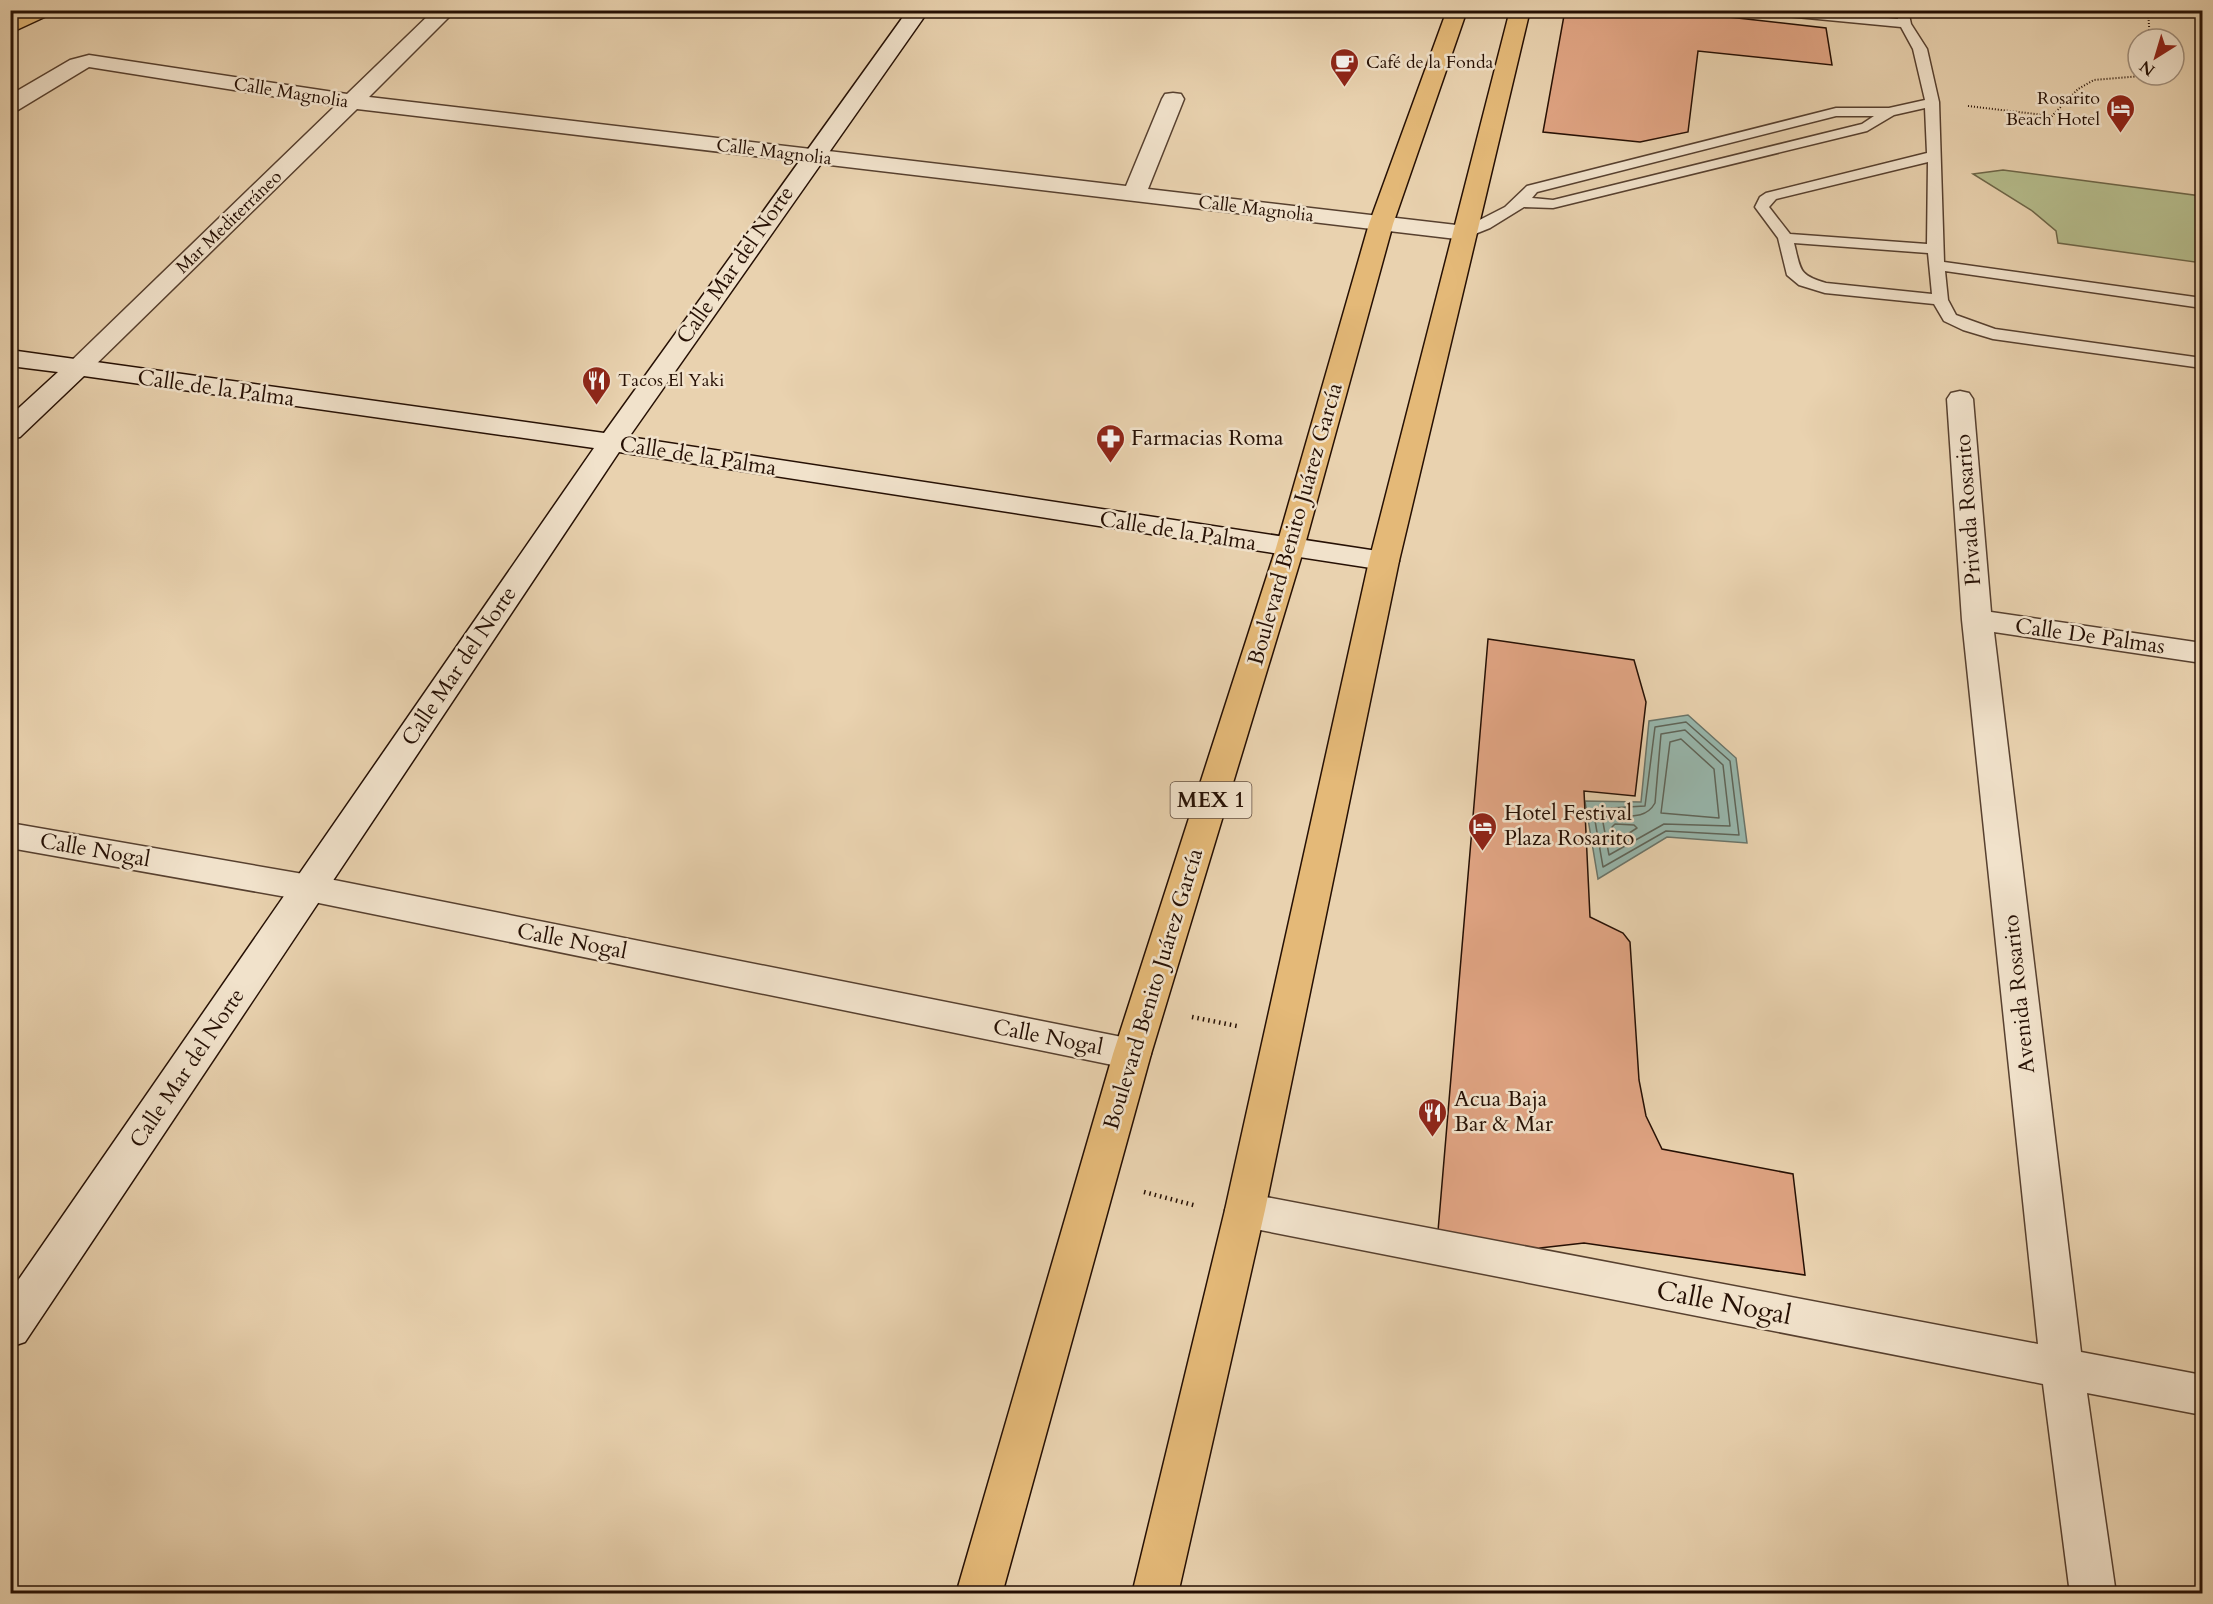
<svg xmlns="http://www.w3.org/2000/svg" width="2213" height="1604" font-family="Cardo,serif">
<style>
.green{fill:#b5bc8c;stroke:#6e6648;stroke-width:1.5}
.water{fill:#97b7ad;stroke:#6a7469;stroke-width:1.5}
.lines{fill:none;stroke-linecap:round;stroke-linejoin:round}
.shore{stroke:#5e6458;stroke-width:1.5}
.building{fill:#e0a483;stroke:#261004;stroke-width:1.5}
.lane-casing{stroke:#57402f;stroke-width:3}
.street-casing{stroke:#57402f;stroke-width:3}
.secondary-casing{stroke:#261004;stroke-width:3}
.primary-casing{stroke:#261004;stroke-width:3}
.highway-casing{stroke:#261004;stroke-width:3}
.path-far1{stroke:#261004;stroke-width:2;stroke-dasharray:1 2;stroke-linecap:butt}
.path{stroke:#261004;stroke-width:4.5;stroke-dasharray:1.5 4;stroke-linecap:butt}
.lane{fill:#f1e2cb;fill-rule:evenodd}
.street{fill:#f1e2cb;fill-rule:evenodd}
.secondary{fill:#f1e2cb;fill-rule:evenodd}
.primary{fill:#e4b978;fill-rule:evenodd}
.highway{fill:#e4b978;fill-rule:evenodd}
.labels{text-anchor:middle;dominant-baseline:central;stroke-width:5;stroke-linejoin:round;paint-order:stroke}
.far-poi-label{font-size:18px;fill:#261004;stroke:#f1e2cb;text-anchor:start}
.far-street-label{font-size:18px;fill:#261004;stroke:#f1e2cb}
.shield{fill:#f1e2cb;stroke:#634f40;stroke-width:1.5}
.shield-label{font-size:21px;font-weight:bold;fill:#261004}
.street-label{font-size:22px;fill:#261004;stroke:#f1e2cb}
.poi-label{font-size:22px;fill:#261004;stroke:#f1e2cb;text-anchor:start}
.near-street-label{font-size:27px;fill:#261004;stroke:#f1e2cb}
</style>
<rect width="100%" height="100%" fill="#e9d2af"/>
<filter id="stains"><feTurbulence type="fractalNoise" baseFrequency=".00333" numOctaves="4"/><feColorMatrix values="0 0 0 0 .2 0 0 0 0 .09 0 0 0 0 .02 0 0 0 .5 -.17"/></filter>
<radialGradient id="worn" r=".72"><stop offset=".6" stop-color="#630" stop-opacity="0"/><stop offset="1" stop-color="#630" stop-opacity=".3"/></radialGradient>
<!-- green -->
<path class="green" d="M2003,170l198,26 1,67 -144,-20 -2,-12 -25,-21 -58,-36z"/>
<!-- water -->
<path class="water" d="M1688,715l48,43 11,85 -80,-6 -69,42 -13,-78 56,1 8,-81z"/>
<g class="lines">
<!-- shore -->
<path class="shore" d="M1686,722l44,39 9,74 -73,-4 -63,36 -10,-58 52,-3 10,-79z
M1685,730l38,35 7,61 -66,-2 -55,31 -7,-38c19,-4 42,6 53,-14l6,-69z
M1681,739l33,30 5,49 -58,-5 9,-71z
M1615,824l19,1 3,3 -20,13 -5,-14z"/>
</g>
<!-- building -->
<path class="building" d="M1565,10h137v4l124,14 6,37 -134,-14 -10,81 -48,10 -97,-10z
M1488,639l146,21 12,42 -11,94 -51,-5 6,126 33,16 7,9 9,138 7,36 16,33 131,25 12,101 -221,-32 -44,5 -18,11 -85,-16z"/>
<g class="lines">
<defs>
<path id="lane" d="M1758,10h50l90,9 -2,-9h12l3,14 16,25 12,53 5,160 258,36v10l-257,-37 3,29 8,15 39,14 207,29v10l-209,-29 -30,-9 -19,-9 -10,-17 -109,-11 -26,-8 -12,-10 -9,-37 -23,-31 5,-10 6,-4 161,-40 -2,-45 -31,7 -27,16 -314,77 -29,-1 -34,21 -20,8h-10l-3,-3 3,-3 45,-23 22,-21 309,-78h53l36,-8 -12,-51 -12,-22 -137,-13zM1836,116h38l-12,8 -309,76 -21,-2 5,-6zM1928,162l-1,82 -137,-10 -21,-27 7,-8zM1794,243l134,10 4,41 -106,-11c-28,-8 -25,-13 -32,-40z"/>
<path id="street" d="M434,10h22l-87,87 757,89 36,-87 3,-5 8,-1 8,1 3,5 -36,90 317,37 8,2 4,5 -4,5 -8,2 -1108,-131 -271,265 -9,3 -9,-3 -4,-5 4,-5 267,-258 -246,-39 -71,43 -8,1v-16l60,-35 19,-5 258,39z
M1960,391l9,2 4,6 18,213 211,31v20l-208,-31 87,720 121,23v40l-115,-22 29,201h-46l-27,-210 -798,-157 -14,-5 -6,-12 6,-12 14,-5 793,151 -76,-724 -15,-221 4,-6z
M10,823l299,52 823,164 13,4 6,11 -6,11 -13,4 -823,-168 -299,-53z"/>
<path id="secondary" d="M908,10h21l-300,427 755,115 10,2 5,7 -5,7 -10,2 -765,-118 -594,890 -15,5v-55l584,-844 -510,-72 -64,61 -10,2v-23l48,-44 -48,-6v-16l594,83z"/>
<path id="primary" d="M1447,10h20l-74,214 -89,324 -153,506 -149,540h-46l157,-540 163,-506 93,-324z
M1510,10h20l-131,551 -134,649 -87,384h-46l93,-384 144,-649z"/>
<path id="highway" d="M27,10h27l-3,4 -41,19v-14z"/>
</defs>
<!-- lane casing -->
<use href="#lane" class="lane-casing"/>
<!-- street casing -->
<use href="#street" class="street-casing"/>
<!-- secondary casing -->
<use href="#secondary" class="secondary-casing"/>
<!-- primary casing -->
<use href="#primary" class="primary-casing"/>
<!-- highway casing -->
<use href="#highway" class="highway-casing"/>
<!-- path-far1 -->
<path class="path-far1" d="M2150,39l-2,-27 43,5 11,-3
M1968,106l84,10 26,-27 16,-9 59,-5"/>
<!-- path -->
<path class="path" d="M1192,1017l45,9
M1144,1192l53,14"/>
<!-- lane -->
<use href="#lane" class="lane"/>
<!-- street -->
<use href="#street" class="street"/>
<!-- secondary -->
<use href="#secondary" class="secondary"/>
<!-- primary -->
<use href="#primary" class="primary"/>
<!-- highway -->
<use href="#highway" class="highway"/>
</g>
<!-- icons -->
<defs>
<symbol id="cafe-pin" viewBox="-11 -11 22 30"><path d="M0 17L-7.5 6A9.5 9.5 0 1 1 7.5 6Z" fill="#8f2418" stroke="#f1e2cb"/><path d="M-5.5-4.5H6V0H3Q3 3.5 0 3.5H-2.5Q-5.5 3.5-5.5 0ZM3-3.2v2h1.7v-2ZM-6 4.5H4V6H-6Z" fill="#fff"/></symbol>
<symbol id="hotel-pin" viewBox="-11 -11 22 30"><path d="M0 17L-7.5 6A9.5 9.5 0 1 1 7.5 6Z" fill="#8f2418" stroke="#f1e2cb"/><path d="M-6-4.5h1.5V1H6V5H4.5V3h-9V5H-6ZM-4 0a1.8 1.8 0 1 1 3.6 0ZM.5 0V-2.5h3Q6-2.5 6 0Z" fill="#fff"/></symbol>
<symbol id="restaurant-pin" viewBox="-11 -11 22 30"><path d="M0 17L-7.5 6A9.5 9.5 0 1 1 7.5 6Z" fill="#8f2418" stroke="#f1e2cb"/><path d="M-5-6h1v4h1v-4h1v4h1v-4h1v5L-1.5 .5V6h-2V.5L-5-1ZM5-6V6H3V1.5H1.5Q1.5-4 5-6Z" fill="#fff"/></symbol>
<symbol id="pharmacy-pin" viewBox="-11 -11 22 30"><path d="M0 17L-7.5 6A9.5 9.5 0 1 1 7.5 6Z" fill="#8f2418" stroke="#f1e2cb"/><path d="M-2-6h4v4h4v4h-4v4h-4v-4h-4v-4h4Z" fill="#fff"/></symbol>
</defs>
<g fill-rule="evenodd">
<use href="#cafe-pin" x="1328" y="46" width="33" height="45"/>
<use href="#hotel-pin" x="2104" y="92" width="33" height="45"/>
<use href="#restaurant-pin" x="580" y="364" width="33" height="45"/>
<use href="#pharmacy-pin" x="1094" y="422" width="33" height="45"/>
<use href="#hotel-pin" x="1466" y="810" width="33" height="45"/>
<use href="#restaurant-pin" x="1416" y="1096" width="33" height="45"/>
</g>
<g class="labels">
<!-- far-poi labels -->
<g class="far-poi-label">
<text x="1366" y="62">Café de la Fonda</text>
<text x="2100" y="98" text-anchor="end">Rosarito<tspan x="2100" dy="21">Beach Hotel</tspan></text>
<text x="618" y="380">Tacos El Yaki</text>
</g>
<!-- far-street labels -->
<g class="far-street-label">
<text transform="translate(291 93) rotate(9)">Calle Magnolia</text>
<text transform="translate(774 152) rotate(7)">Calle Magnolia</text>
<text transform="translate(1256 209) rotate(7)">Calle Magnolia</text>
<text transform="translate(229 222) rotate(-44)">Mar Mediterráneo</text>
</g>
<!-- shield labels -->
<rect class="shield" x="1170.5" y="782" width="81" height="36" rx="4.5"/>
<g class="shield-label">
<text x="1211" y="800">MEX 1</text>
</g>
<!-- street labels -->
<g class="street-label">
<text transform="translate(735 265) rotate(-55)">Calle Mar del Norte</text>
<text transform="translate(216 388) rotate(8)">Calle de la Palma</text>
<text transform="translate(698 456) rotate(9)">Calle de la Palma</text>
<text transform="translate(1968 510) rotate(-94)">Privada Rosarito</text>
<text transform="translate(1295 524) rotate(-74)">Boulevard Benito Juárez García</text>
<text transform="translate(1178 531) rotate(9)">Calle de la Palma</text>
<text transform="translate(2090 636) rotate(8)">Calle De Palmas</text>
<text transform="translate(459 666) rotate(-56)">Calle Mar del Norte</text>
<text transform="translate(95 850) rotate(10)">Calle Nogal</text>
<text transform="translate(572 941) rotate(11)">Calle Nogal</text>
<text transform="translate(1153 989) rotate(-73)">Boulevard Benito Juárez García</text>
<text transform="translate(2019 994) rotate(-96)">Avenida Rosarito</text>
<text transform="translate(1048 1037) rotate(11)">Calle Nogal</text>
<text transform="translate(187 1068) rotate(-56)">Calle Mar del Norte</text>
</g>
<!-- poi labels -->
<g class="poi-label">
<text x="1131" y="438">Farmacias Roma</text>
<text x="1504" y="813">Hotel Festival<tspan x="1504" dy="25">Plaza Rosarito</tspan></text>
<text x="1454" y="1099">Acua Baja<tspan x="1454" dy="25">Bar &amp; Mar</tspan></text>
</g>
<!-- near-street labels -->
<g class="near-street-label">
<text transform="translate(1724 1303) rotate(11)">Calle Nogal</text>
</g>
</g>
<!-- margin -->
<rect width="2213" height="1604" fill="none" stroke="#e9d2af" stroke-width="36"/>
<rect x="12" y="12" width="2189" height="1580" fill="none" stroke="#261004" stroke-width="3"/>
<rect x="18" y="18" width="2177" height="1568" fill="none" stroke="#261004" stroke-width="1.5"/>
<!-- north arrow -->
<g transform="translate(2156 57) rotate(217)"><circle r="28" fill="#f1e2cb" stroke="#a08e7b" stroke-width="1.5"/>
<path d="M0-4.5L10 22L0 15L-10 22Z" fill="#8f2418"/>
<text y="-9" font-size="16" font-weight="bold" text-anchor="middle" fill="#261004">N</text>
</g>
<rect width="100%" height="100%" filter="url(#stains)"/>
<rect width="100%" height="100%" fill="url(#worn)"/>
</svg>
